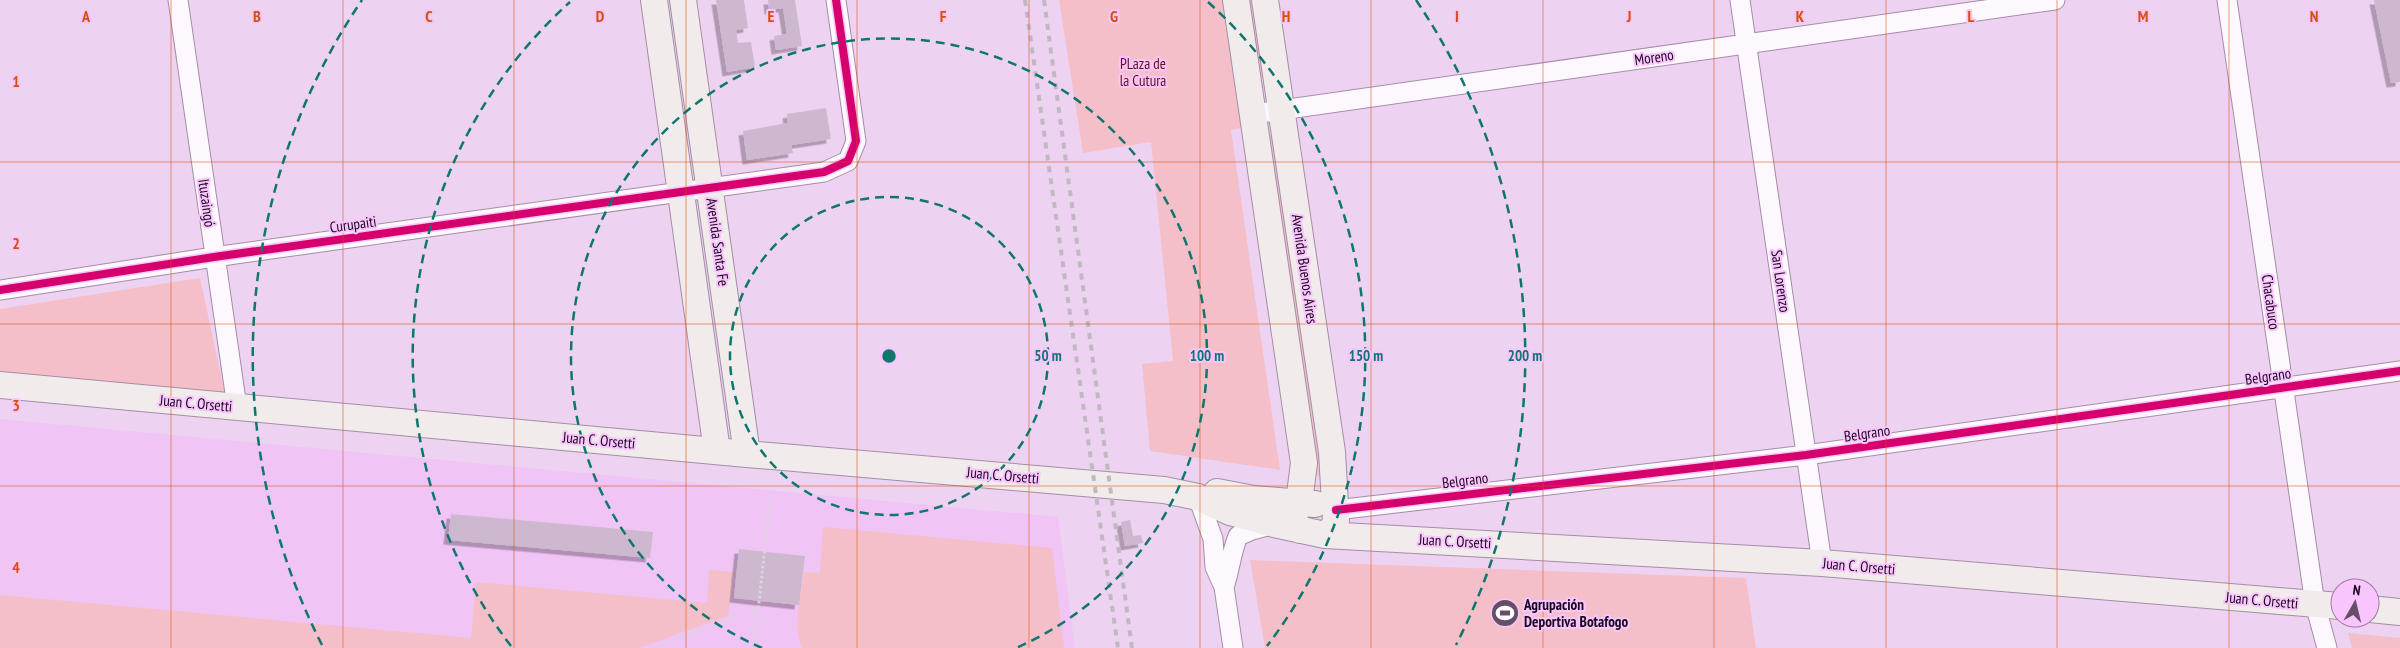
<svg xmlns="http://www.w3.org/2000/svg" width="2400" height="648" font-family="'PT Sans Narrow',sans-serif">
<style>
.built{fill:#f0c4f4}
.green{fill:#f5bfc9}
.building{fill:#ceb8d0;filter:url(#shadow)}
.lines{fill:none;stroke-linecap:round;stroke-linejoin:round}
.street-casing{stroke:#a48ea6;stroke-width:21}
.secondary-casing{stroke:#a48ea6;stroke-width:28}
.path{stroke:#dcd4dd;stroke-width:3;stroke-dasharray:2.5 2.5;stroke-linecap:butt}
.street{stroke:#fcf8fd;stroke-width:19}
.secondary{stroke:#f1ebec;stroke-width:26}
.rail{stroke:#c0b9c1;stroke-width:4;stroke-dasharray:6 6;stroke-linecap:butt}
.cycleway-casing{stroke:#f9c5fe;stroke-width:11}
.cycleway{stroke:#d6006c;stroke-width:8}
.grid{fill:none;stroke:#d3510e;stroke-width:1;stroke-opacity:0.55}
.ring{fill:none;stroke:#0f766e;stroke-width:2.5;stroke-dasharray:9 6}
.labels{text-anchor:middle;dominant-baseline:central;stroke-width:4;stroke-linejoin:round;paint-order:stroke}
.street-label{font-size:15px;fill:#1a081c;stroke:#f9c5fe}
.park-label{font-size:15px;fill:#600f14;stroke:#f9c5fe}
.poi-label{font-size:15px;font-weight:bold;fill:#1a081c;stroke:#f9c5fe;text-anchor:start}
.grid-label{font-size:16px;text-anchor:middle;font-weight:bold;fill:#d3510e;stroke:#f9c5fe;stroke-width:4;stroke-linejoin:round;paint-order:stroke}
.centre{fill:#0f766e;stroke:#f9c5fe;stroke-width:2.5}
.ring-label{font-size:15px;text-anchor:middle;font-weight:bold;fill:#0f766e;stroke:#f9c5fe;stroke-width:4;stroke-linejoin:round;paint-order:stroke}
</style>
<defs>
<filter id="shadow"><feDropShadow dx="-4.5" dy="4.5" stdDeviation="0" flood-color="#0004"/></filter>
</defs>
<rect width="100%" height="100%" fill="#eed2f1"/>
<!-- built -->
<path class="built" d="M0,419l1058,98 17,131h-1075z"/>
<!-- green -->
<path class="green" d="M1059,0h167l20,127 -15,3 49,340 -130,-19 -8,-87 31,-3 -22,-219 -68,11z
M1245,0h10l9,77h-4z
M1268,135l4,1 3,6 48,334 -8,-1z
M200,278l26,121 -226,-20v-70z
M823,527l229,21 12,100h-262c-10,-22 -1,-52 2,-76l16,1z
M1250,560l496,18 10,70h-491z
M709,570l25,2 -6,44 -89,32h-639v-53l471,43 5,-56 231,21z
M2348,633l52,5v10h-48z"/>
<!-- building -->
<path class="building" d="M716,0h28l4,28 -12,2 2,13 13,-1 4,25 -28,5z
M768,0h27l7,46 -26,4 -2,-14 13,-2 -4,-26 -14,2z
M2374,0h26v82l-9,1z
M826,108l5,31 -40,6 2,8 -46,7 -4,-29 45,-8 -1,-9z
M451,514l202,18 -3,26 -202,-18z
M1130,520l3,16 8,-1 2,8 -18,3 -4,-24z
M739,549l66,7 -6,49 -65,-7z"/>
<g class="lines">
<defs>
<path id="street" d="M178,0l59,407
M1740,0l82,563
M2227,0l88,604 12,44
M1253,114l802,-114
M0,290l214,-33 610,-85 24,-11 8,-20 -20,-141
M1198,497l15,42 2,28 9,20 9,61
M1336,510l470,-55 594,-84
M1224,587c6,-17 7,-34 14,-51l14,-6 22,-6"/>
<path id="secondary" d="M654,0l63,451
M683,0l64,454
M1236,0l68,463 -5,39 -6,18 7,10
M1265,0l67,452 4,69 -4,9 -7,5
M0,385l747,69 417,36 34,7 32,15 44,12 51,11 497,28 518,43
M1217,492l37,7 61,5
M2370,609l30,3"/>
</defs>
<!-- street casing -->
<use href="#street" class="street-casing"/>
<!-- secondary casing -->
<use href="#secondary" class="secondary-casing"/>
<!-- path -->
<path class="path" d="M654,648l104,-40
M754,648l16,-147"/>
<!-- street -->
<use href="#street" class="street"/>
<!-- secondary -->
<use href="#secondary" class="secondary"/>
<!-- rail -->
<path class="rail" d="M1025,0l93,648
M1044,0l88,648"/>
<defs>
<path id="cycleway" d="M0,290l214,-33 610,-85 24,-11 8,-20 -20,-141
M1336,510l470,-55 594,-84"/>
</defs>
<!-- cycleway casing -->
<use href="#cycleway" class="cycleway-casing"/>
<!-- cycleway -->
<use href="#cycleway" class="cycleway"/>
</g>
<!-- grid -->
<path class="grid" d="M171,0v648M343,0v648M514,0v648M686,0v648M857,0v648M1029,0v648M1200,0v648M1371,0v648M1543,0v648M1714,0v648M1886,0v648M2057,0v648M2229,0v648M0,162h2400M0,324h2400M0,486h2400"/>
<!-- distance rings -->
<g class="ring">
<circle cx="889" cy="356" r="159"/>
<path d="M762 648A318 318 0 1 1 1016 648"/>
<path d="M511 646A477 477 0 0 1 570 2M1208 2A477 477 0 0 1 1267 646"/>
<path d="M322 645A636 636 0 0 1 362 0M1416 0A636 636 0 0 1 1456 645"/>
</g>
<!-- icons -->
<defs>
<symbol id="stadium-disc" viewBox="-11 -11 22 22"><circle r="9.5" fill="#644f67" stroke="#f9c5fe"/><path d="M0-5a6.5 5 0 1 0 0 10a6.5 5 0 1 0 0-10ZM-3.5-1.8h7v3.6h-7Z" fill="#fff"/></symbol>
</defs>
<g fill-rule="evenodd">
<use href="#stadium-disc" x="1489" y="597" width="32" height="32"/>
</g>
<g class="labels">
<!-- street labels -->
<g class="street-label">
<text transform="translate(1654 57) rotate(-8)">Moreno</text>
<text transform="translate(207 203) rotate(82)">Ituzaingó</text>
<text transform="translate(353 224) rotate(-8)">Curupaiti</text>
<text transform="translate(718 242) rotate(82)">Avenida Santa Fe</text>
<text transform="translate(1305 269) rotate(82)">Avenida Buenos Aires</text>
<text transform="translate(1781 281) rotate(82)">San Lorenzo</text>
<text transform="translate(2271 302) rotate(82)">Chacabuco</text>
<text transform="translate(2268 376) rotate(-8)">Belgrano</text>
<text transform="translate(196 403) rotate(5)">Juan C. Orsetti</text>
<text transform="translate(1867 433) rotate(-8)">Belgrano</text>
<text transform="translate(599 440) rotate(5)">Juan C. Orsetti</text>
<text transform="translate(1003 475) rotate(5)">Juan C. Orsetti</text>
<text transform="translate(1465 480) rotate(-7)">Belgrano</text>
<text transform="translate(1455 541) rotate(3)">Juan C. Orsetti</text>
<text transform="translate(1859 566) rotate(5)">Juan C. Orsetti</text>
<text transform="translate(2262 600) rotate(5)">Juan C. Orsetti</text>
</g>
<!-- park labels -->
<g class="park-label">
<text x="1143" y="63">PLaza de<tspan x="1143" dy="17">la Cutura</tspan></text>
</g>
<!-- poi labels -->
<g class="poi-label">
<text x="1524" y="604">Agrupación<tspan x="1524" dy="17">Deportiva Botafogo</tspan></text>
</g>
</g>
<g class="grid-label">
<text x="86" y="22">A</text>
<text x="257" y="22">B</text>
<text x="429" y="22">C</text>
<text x="600" y="22">D</text>
<text x="771" y="22">E</text>
<text x="943" y="22">F</text>
<text x="1114" y="22">G</text>
<text x="1286" y="22">H</text>
<text x="1457" y="22">I</text>
<text x="1629" y="22">J</text>
<text x="1800" y="22">K</text>
<text x="1971" y="22">L</text>
<text x="2143" y="22">M</text>
<text x="2314" y="22">N</text>
<text x="16" y="87">1</text>
<text x="16" y="249">2</text>
<text x="16" y="411">3</text>
<text x="16" y="573">4</text>
</g>
<circle cx="889" cy="356" r="8" class="centre"/>
<g class="ring-label">
<text x="1048" y="361">50 m</text>
<text x="1207" y="361">100 m</text>
<text x="1366" y="361">150 m</text>
<text x="1525" y="361">200 m</text>
</g>
<!-- north arrow -->
<g transform="translate(2355 603) rotate(8)"><circle r="24" fill="#f9c5fe" stroke="#a079a4"/>
<path d="M0-4L9 19L0 12L-9 19Z" fill="#644f67"/>
<text y="-8" font-size="14" font-weight="bold" text-anchor="middle" fill="#1a081c">N</text>
</g>
</svg>
